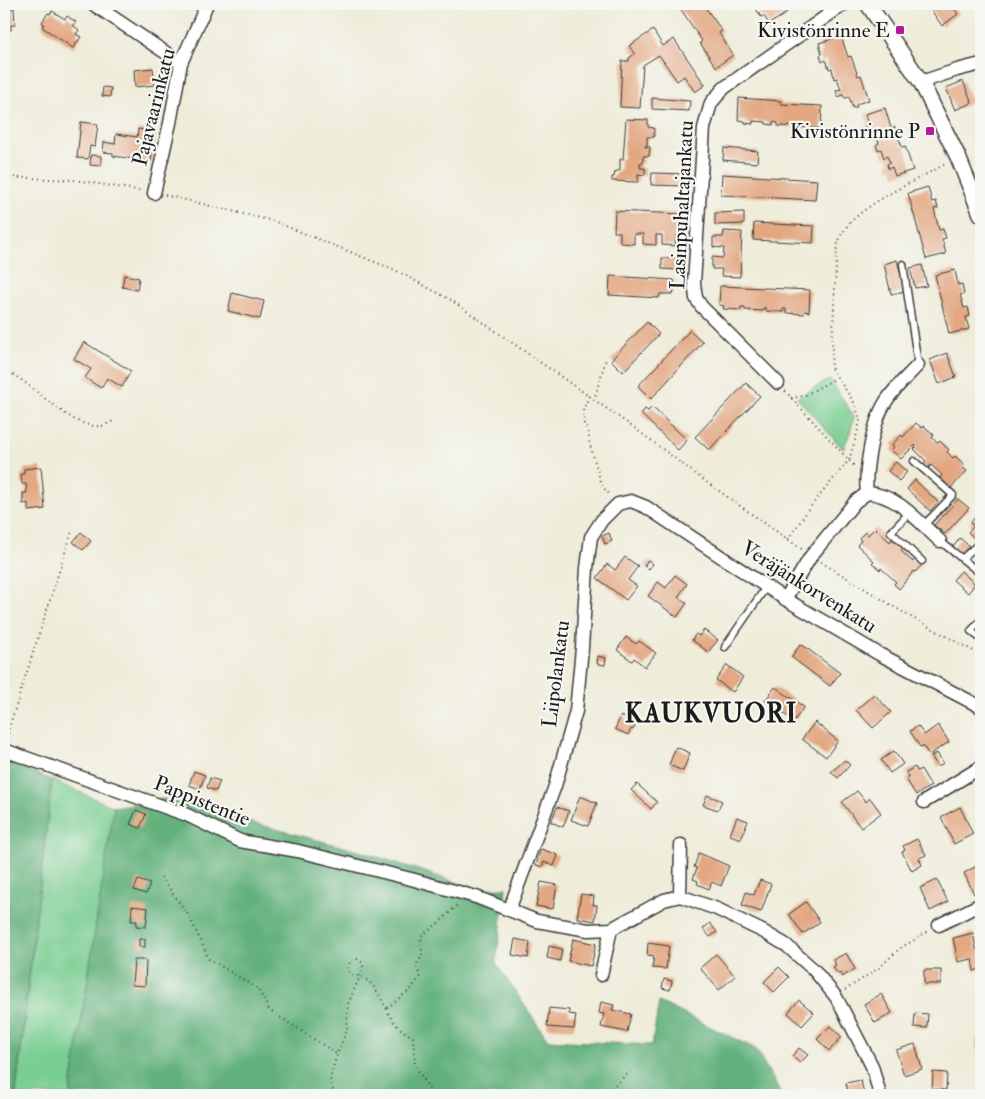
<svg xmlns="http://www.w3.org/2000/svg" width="985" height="1099" font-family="'IM FELL Double Pica',serif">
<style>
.green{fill:#79ce92;stroke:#4a7557}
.forest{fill:#62b17c;stroke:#3f664c}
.building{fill:#e3a782}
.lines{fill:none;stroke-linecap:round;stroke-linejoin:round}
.service-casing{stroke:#3c3b38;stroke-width:9}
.minor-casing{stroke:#3c3b38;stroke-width:15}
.tertiary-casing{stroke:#3c3b38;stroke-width:18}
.path{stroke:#3c3b38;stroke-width:2;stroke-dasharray:1 4;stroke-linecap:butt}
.service{stroke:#fff;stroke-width:6}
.minor{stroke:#fff;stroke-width:12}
.tertiary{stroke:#fff;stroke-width:15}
.poi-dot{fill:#b5179e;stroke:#f6f6f2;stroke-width:2}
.labels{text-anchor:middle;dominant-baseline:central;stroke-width:4.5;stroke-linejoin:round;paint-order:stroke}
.poi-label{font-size:21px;fill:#1c1c1c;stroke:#f6f6f2;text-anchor:end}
.street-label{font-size:21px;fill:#1c1c1c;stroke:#f6f6f2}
.district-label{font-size:26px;font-weight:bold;letter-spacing:1px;fill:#1c1c1c;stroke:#f6f6f2}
</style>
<rect width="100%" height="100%" fill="#f6f6f2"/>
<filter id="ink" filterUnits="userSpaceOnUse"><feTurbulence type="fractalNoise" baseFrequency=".02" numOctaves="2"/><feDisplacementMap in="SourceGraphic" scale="10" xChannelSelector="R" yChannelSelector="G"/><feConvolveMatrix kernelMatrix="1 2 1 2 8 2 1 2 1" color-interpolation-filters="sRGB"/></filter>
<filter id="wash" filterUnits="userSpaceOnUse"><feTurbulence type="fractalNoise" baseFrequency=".0096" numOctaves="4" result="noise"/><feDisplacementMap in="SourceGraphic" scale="20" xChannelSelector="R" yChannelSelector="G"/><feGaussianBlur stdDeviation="1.12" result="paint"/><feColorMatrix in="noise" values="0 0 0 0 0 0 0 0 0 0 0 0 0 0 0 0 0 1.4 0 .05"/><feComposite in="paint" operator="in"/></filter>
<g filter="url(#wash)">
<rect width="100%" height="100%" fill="#efecd9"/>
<!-- green -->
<path class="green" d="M830,379l24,38 -4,16 -7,16 -46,-51z
M52,780l62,27 -44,288h-54z"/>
<!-- forest -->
<path class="forest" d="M4,760l48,20 -37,315h-11z
M163,799l203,54 111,36 29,-1 -10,75 52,77 104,5 7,-43 97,47 26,46h-712l44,-288z"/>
<g id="blocks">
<!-- building -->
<path class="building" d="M680,4h23l19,27 -3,2 14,22 -17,12 -16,-24 2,-2 -24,-36z
M753,4h22l1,1 5,-1 6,9 -18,11 -5,-8 -3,1z
M927,4h24l7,10 -16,12z
M14,8l1,17h-4v5l-7,1v-22z
M52,11l13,8 2,-3 9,6 -3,3 6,5 -3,4 5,3 -8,11 -31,-21 2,-3 -2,-2 6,-9 2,1z
M653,30l10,16 11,-7 31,46 -10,7 -11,-16 -7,5 -18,-26 -16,10 -3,43 -20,-1 2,-46h7v-3l6,-4 -6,-8z
M841,36l7,21 3,-1 7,20 3,-1 8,25 -13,4 1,3 -4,1 -4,-11 -4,1 -2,-3 -5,2 -2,-7 5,-1 -4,-11 -3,1 -2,-11 -3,1 -3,-9 -4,2 -2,-7 2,-1 -3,-11z
M153,68l2,17 -20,2 -1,-17z
M963,81l9,22 -17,7 -9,-22z
M103,87l8,1 -1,9 -8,-1z
M652,98l38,3 -1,10 -37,-2z
M739,98l42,3v3l41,2 -1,22 -43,-2v-3l-5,-1v3l-7,-1v-2l-13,-1v3l-8,-1v-2l-7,-1z
M885,108l6,20 4,-1 7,20 3,-1 8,24 -18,6 -3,-9 -4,2 -1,-5 3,-1 -3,-7 -3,2 -3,-9 -3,1 -2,-5 3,-2 -2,-5 -4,1 -3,-9 -3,1 -2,-5 3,-1 -3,-11z
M626,119l22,1v7l6,1v9h-7v9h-2v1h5l-1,9h-6v7h-3v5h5v7l-7,-1v8l-26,-1v-4h2l1,-5 5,-2v-11h3z
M81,122l17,2 -3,23 -5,-1 -2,13 -11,-1z
M138,129l17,3 -4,29 -38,-5v-3l-10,-1 1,-10 11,2 1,-10 21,3z
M981,136v17l-5,-15z
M724,148l34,3 -1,12 -34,-3z
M91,155l10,1v10l-11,-1z
M652,173l34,1v12l-35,-1z
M722,174l95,6 -2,20 -94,-5z
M928,187l4,15 4,-1 2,7 -4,1 5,21 4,-1 3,9 -4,1 4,15 -20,5 -18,-66z
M615,211l66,3 -1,22h-4l-1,10 -13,-1v-10h-6v10l-13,-1v-10h-9v10l-14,-1v-11h-6z
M744,212v12l-29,1v-12z
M754,223l60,3 -1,17 -60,-3z
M724,231l18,1 -2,45 -19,-1 1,-7h-10v-12l11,1 1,-10 -11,-1v-10h10z
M662,258h16l-1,12 -15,-1z
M897,260l8,31 -14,3 -7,-30z
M922,265l5,21 -12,2 -5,-20z
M955,270l3,15 4,-1 2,10 -4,1 4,13 4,-1 2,9 -4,1 3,12 -20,5 -14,-59z
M124,275l15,3 -2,12 -15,-3z
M610,276l64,4 -1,14h-13l-1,4 -50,-3z
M720,286l90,4 -1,22 -4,-1 -1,3 -18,-1v-4h-3v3l-17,-1v-3h-3v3l-18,-1v-3h-4v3l-18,-1 1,-3 -5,-1z
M232,293l32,8 -4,18 -32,-8z
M647,322l12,12 -36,38 -12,-12z
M690,330l13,12 -52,57 -13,-13z
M84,342l47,29 -9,16 -15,-9 -6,10 -16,-10 6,-9 -17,-10z
M947,353l9,24 -17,7 -9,-24z
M746,383l14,13 -51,54 -14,-13z
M652,407l35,33 -9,10 -37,-36 4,-5 3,2z
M916,423l6,5 2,-2 10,9 -2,3 6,5 2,-2 9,9 -2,2 6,6 2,-2 9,8 -2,3 5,4 -16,17 -11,-10 2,-3 -11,-10 -4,4 -5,-4 4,-4 -12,-12 2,-2 -1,-2 -14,14 -10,-9 3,-3 -2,-2 9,-10 2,2z
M896,462l11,10 -8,9 -11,-10z
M41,467l4,42 -17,2v-8l-5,1v-11h4l-1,-9h-4l-1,-10h3v-5z
M915,480l23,22 -8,9 -23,-22z
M958,499l11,9 -24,26 -11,-9z
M977,515l4,4v26l-13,-13 6,-6 -4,-3z
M875,528l15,14 2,-3 11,9 -2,3 12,11 2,-3 7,6 -7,7 -1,-1 -15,18 -5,-5 2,-2 -15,-14 -1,2 -8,-7 2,-2 -17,-16 4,-4 -2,-3 6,-6 3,3z
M81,532l10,9 -8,9 -10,-8z
M609,533l3,8 -7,3 -3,-8z
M960,538l9,8 -8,9 -8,-8z
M625,557l13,9 -10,14 9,6 -11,14 -29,-22 10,-14 8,6z
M648,560l5,4 -4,5 -5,-3z
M961,571l14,13 -7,9 -15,-13z
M675,575l12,9 -9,13 9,6 -10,14 -29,-21 10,-14 8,6z
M704,630l14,10 -10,12 -16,-12 4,-6 3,2z
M626,637l10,7 3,-3 17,12 -11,14 -11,-9 -2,3 -15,-11z
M801,644l39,29 -10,13 -39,-29z
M598,656l8,2 -1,7 -8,-1z
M727,665l16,12 -10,15 -17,-12z
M775,687l29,20 -10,14 -29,-20z
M874,694l17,18 -18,16 -17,-18z
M621,716l15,7 -3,7 -2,-1 -3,6 -13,-6z
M815,722l23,19 -12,16 -24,-18z
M938,725l11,17 -20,13 -6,-9 -3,1 -10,-16 8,-5 6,9z
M676,747l14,6 -7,18 -14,-6z
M894,751l9,13 -13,9 -9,-13z
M937,753l6,10 -5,4 -7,-11z
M845,760l5,5 -12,13 -7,-6z
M915,767l2,4 4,-2 10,17 -15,9 -10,-16 3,-2 -3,-5z
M194,771l11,4 -5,14 -11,-4z
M210,778l10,3 -4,10 -9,-3z
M637,784l20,18 -6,7 -20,-19z
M857,791l9,11 4,-4 11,15 -20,15 -19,-26z
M707,795l15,6 -4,9 -15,-5z
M580,796l17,7 -9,23 -17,-6z
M557,807l12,4 -6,16 -12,-5z
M960,807l13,27 -19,10 -13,-27z
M136,810l10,4 -6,14 -10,-4z
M737,817l11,4 -7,18 -11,-4z
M917,839l9,16 -7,3 3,7 -10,6 -10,-19 3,-2 -2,-4z
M541,849l17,6 -4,11 -10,-4 -2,5 -6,-2z
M699,853l30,13 -8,20 -9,-4 -3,7 -12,-5 1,-3 -5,-2 4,-11 -3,-1z
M979,865l2,5v21l-7,3 -10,-21z
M138,880l12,4 -4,10 -12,-4z
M760,880l11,4 -10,28 -19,-7 4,-13 8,3z
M937,880l11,22 -18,9 -10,-23z
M541,882l16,3 -4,24 -17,-3z
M581,894l13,2 -1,9h4l-2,16 -18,-3z
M806,902l14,20 -17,12 -14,-20z
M132,906l16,2 -2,19 -10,-1 1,-5h-6z
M710,923l7,9 -7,5 -7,-8z
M973,933l3,16 5,-1v21l-7,2 -2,-12 -14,3 -5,-24z
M139,939h6v8h-6z
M515,939l15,3 -2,16 -16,-3z
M573,939l23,5 -5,22 -23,-5z
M648,943l21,3 -3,23 -14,-1 2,-12 -7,-1z
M549,946l13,3 -2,12 -13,-3z
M846,953l9,16 -13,8 -2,-4 -2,1 -5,-7 3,-2 -3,-5z
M716,954l19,22 -16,14 -19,-22z
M134,960h12l-1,26 -13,-1z
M779,967l10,10 -15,15 -10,-10z
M924,970h17v14h-17z
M664,979l8,2 -2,9 -8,-2z
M881,994l11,19 -17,10 -11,-19z
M799,1000l15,13 -12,13 -14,-13z
M601,1002l13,3 -2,5 19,4 -4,18 -26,-5 3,-13 -5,-1z
M549,1008l20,2v4l7,1 -2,14 -27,-2z
M915,1013l13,1 -1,14 -13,-1z
M830,1026l12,11 -13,14 -12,-12z
M981,1039v22h-1l-4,-21z
M915,1044l7,25 -18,6 -8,-25z
M799,1048l9,7 -8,8 -8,-7z
M933,1072l14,1 -1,17 -14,-1z
M861,1080l3,15h-15l-3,-12z"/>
</g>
</g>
<g filter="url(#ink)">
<use href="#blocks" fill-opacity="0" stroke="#3c3b38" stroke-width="1"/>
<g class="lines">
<defs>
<path id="service" d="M903,264l15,101
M914,461l39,34 -30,31
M909,513l-18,19 31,29
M940,541l41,33
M962,559l13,-12 6,6
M981,620l-10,11 10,8
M725,647l41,-60"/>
<path id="minor" d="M93,4l88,59
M921,82l36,-12 24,-6
M154,193l16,-70 11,-60 26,-59
M778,383l-77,-77 -5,-8 -2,-15 10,-155 7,-25 13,-15 120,-84
M867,493c30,1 52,29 73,48
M785,599l26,-43 44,-54 12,-9c-3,-22 6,-71 18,-90 8,-14 22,-26 33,-38
M4,750l183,65 53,26 58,10 113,28 65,18 61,24 51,9 23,-1 53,-29 16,-4 37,13 47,23 22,13 28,25 22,27 8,15 28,54 8,29
M924,802l57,-35
M680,896l1,-51
M509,910l46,-124 21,-75 6,-63 5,-80 4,-31 11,-17 16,-16 13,-3 15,6 139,92 94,55 102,53
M939,925l42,-21
M601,975l10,-46"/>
<path id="tertiary" d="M868,4l53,78 37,75 23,57"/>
</defs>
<!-- service casing -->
<use href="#service" class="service-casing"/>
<!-- minor casing -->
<use href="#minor" class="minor-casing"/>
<!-- tertiary casing -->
<use href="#tertiary" class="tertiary-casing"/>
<!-- path -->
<path class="path" d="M4,177l70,3 69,11
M165,195l108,26 122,49 56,30 182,127 76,57 94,66
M4,370c29,11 64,59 97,56 5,-1 10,-4 14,-6
M785,391l71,77
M589,396l-7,17 3,4 -2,5 6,11v8l13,45 8,9
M791,398l13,-2 32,-18
M594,400l12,-41
M788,539l23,-33 38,-46 9,-30 2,-10 -5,-16 -24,-36 6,-121c2,-9 6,-16 12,-23 20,-23 70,-45 98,-61
M821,562l88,54 72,39
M9,739l-1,-8 64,-200
M161,877l28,39 20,43 49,30 11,21 68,44 10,-24 1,-26 15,-35v-6l-6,-4 -6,1 -4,10 5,5c24,2 29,27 40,44 4,8 13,13 21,18l2,28 18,30
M845,990l34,-22 20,-19 30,-18
M387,1008l23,-18 10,-13 -4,-12 6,-9 -1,-20 19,-14 18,-18
M334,1095l-4,-16 7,-25
M604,1095l26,-24"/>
<!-- service -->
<use href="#service" class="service"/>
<!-- minor -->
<use href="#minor" class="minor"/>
<!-- tertiary -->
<use href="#tertiary" class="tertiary"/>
</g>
</g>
<!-- markers -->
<g class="poi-dot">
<rect x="895" y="25" width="10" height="10" rx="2.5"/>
<rect x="925" y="126" width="10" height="10" rx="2.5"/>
</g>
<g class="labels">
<!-- poi labels -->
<g class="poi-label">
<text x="890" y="30">Kivistönrinne E</text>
<text x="920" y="131">Kivistönrinne P</text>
</g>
<!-- street labels -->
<g class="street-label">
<text transform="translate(154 107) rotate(-76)">Pajavaarinkatu</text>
<text transform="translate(682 205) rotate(-87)">Lasinpuhaltajankatu</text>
<text transform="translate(809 587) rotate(32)">Veräjänkorvenkatu</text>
<text transform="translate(556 674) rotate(-83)">Liipolankatu</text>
<text transform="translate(202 801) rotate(22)">Pappistentie</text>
</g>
<!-- district labels -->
<g class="district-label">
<text x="711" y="714">KAUKVUORI</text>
</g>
</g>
<!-- margin -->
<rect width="985" height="1099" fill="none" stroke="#f6f6f2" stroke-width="20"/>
</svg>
